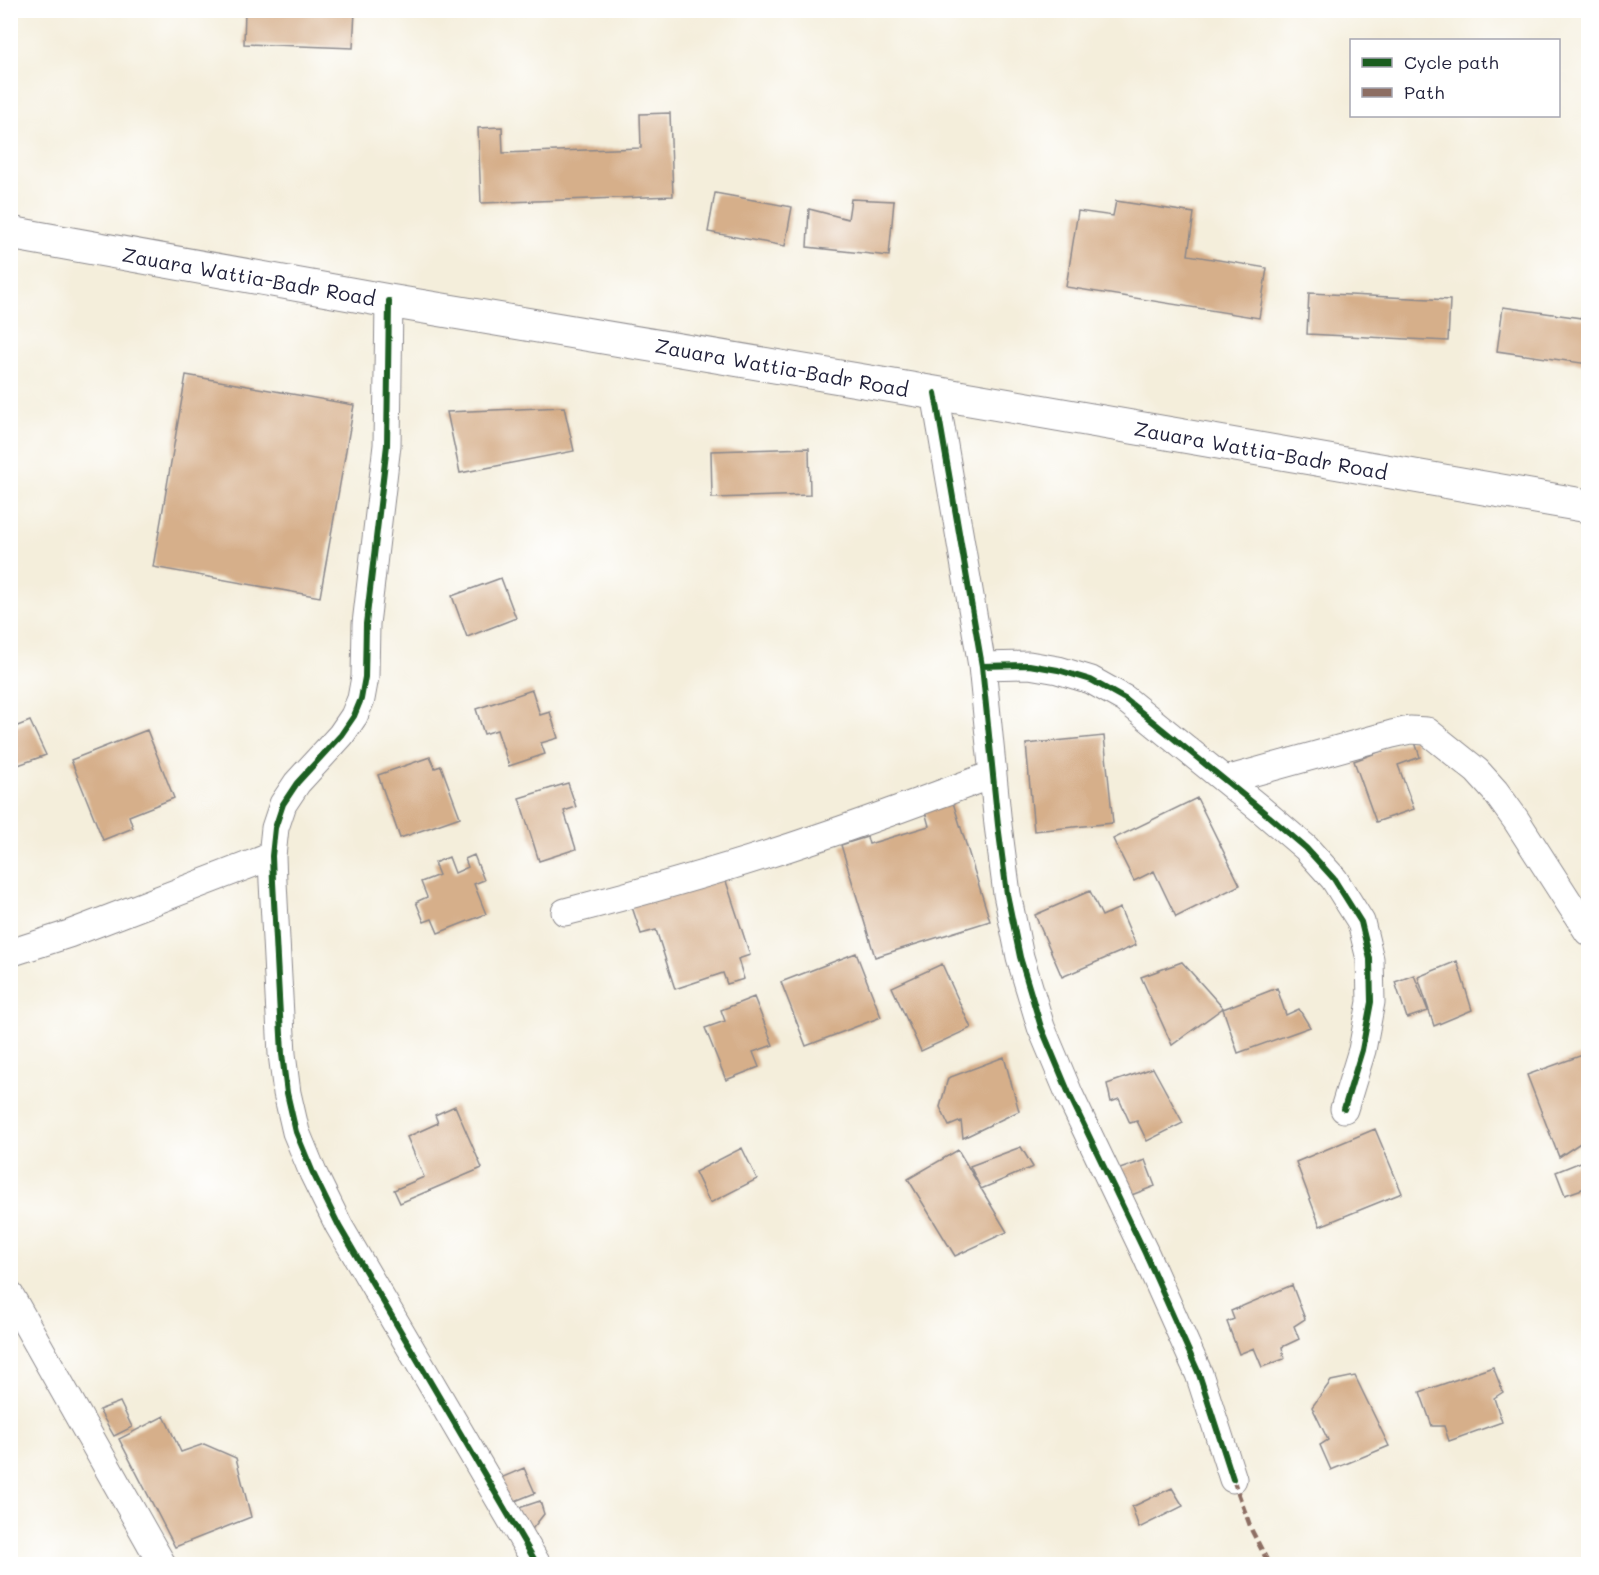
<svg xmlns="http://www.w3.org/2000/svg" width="1599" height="1575" font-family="Mali,sans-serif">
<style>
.building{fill:#d6af8a}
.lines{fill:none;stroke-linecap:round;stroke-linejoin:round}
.street-casing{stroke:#8b888b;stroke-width:29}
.highway-casing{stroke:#8b888b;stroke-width:35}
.street{stroke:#fff;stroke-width:27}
.highway{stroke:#fff;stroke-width:33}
.quiet{stroke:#8d6e63;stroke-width:4.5;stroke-dasharray:9 4.5;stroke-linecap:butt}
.cycleway-casing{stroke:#fff;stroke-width:10}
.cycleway{stroke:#1b5e20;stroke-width:6}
.labels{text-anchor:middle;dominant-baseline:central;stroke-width:5;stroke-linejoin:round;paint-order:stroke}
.street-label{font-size:20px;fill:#22223b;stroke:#fff}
</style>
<rect width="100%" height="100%" fill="#fff"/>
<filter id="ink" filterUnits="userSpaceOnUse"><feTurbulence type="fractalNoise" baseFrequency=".0167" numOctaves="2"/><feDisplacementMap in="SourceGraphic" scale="12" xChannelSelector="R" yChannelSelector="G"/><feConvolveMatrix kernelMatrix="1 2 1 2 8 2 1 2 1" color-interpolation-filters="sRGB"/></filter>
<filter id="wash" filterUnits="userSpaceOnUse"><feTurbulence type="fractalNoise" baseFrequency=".008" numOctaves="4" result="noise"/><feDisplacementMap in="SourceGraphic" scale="24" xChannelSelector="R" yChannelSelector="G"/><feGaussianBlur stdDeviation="1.35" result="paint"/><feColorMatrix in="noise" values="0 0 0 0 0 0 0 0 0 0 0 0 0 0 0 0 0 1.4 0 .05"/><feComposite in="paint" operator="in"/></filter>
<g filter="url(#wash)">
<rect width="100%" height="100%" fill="#f4eedb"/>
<g id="blocks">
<!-- building -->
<path class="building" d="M245,10l110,1 -2,37 -109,-4z
M670,113l3,83 -192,7 -3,-75 24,-1 1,26 138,-5 -1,-34z
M715,193l77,14 -7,39 -77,-14z
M851,199l43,2 -5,55 -82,-9 2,-38 39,10z
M1116,201l78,12 -6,42 79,13 -8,50 -193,-31 12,-76 35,5z
M1309,293l141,7 -2,41 -141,-7z
M1503,307l85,12v45l-91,-13z
M186,375l168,30 -34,192 -167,-30z
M564,407l10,44 -114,22 -13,-61z
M809,448l1,47 -98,3 -1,-47z
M501,578l15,40 -49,19 -15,-41z
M532,690l8,25 10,-3 8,26 -17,5 4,11 -36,12 -12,-36 -13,4 -8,-25z
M30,721l16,34 -36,13v-39z
M147,730l27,68 -45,18 4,12 -30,12 -32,-80z
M1104,736l9,87 -79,8 -8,-87z
M1414,739l6,18 -22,8 16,44 -38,13 -22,-61z
M430,757l5,11 6,-2 19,51 -60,21 -22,-63z
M568,783l8,24 -12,4 12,38 -37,12 -20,-63z
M951,796l39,125 -115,36 -34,-112 26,-8 2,7 60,-18 -6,-22z
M1197,798l43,87 -64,32 -22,-46 -20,10 -21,-42z
M474,855l10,25 -10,4 12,30 -48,19 -6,-14 -8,3 -8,-20 11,-5 -6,-15 18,-7 -5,-12 15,-6 6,16 13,-6 -3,-8z
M724,875l26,80 -12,4 6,20 -17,5 -4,-11 -48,16 -19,-59 -15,4 -10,-30z
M1090,891l12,25 18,-8 16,37 -74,32 -27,-62z
M856,953l25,64 -75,29 -25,-64z
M1457,961l15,49 -38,16 -16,-49z
M1182,962l41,46 -51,37 -31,-68z
M942,964l29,64 -50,23 -29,-64z
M1414,975l14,36 -21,7 -12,-36z
M1277,988l9,27 13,-6 11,18 -72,26 -15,-44z
M754,997l19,48 -20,7 6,15 -33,13 -21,-52 20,-7 -4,-11z
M1588,1053v85l-29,19 -32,-82z
M1004,1057l15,54 -56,27 -2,-17 -12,5 -9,-19 8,-29z
M1153,1068l30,55 -36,18 -10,-20 -7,2 -11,-24 -8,3 -4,-18z
M455,1106l27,62 -82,35 -6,-13 30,-13 -17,-40 31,-14 -3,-8z
M1375,1129l27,64 -82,33 -24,-64z
M1021,1147l12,20 -52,22 -11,-23z
M742,1148l15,31 -47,24 -15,-31z
M958,1150l49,82 -52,24 -47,-77z
M1588,1159v28l-23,8 -9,-23z
M1145,1160l10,26 -34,13 -12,-26z
M1292,1285l13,34 -11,7 5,13 -17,8 2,12 -22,8 -8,-19 -15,6 -12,-32 7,-3 -3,-8z
M1493,1367l10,25 -9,6 8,24 -53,19 -5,-15h-12l-12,-34z
M1355,1376l34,70 -58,24 -11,-25 8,-5 -16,-33 19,-26z
M120,1402l12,25 -18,9 -15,-26z
M164,1416l17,36 23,-8 32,14 15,59 -76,30 -56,-108z
M524,1468l11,25 -30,12 -11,-24z
M1172,1488l11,18 -44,22 -7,-21z
M540,1501l4,13 -18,23 -16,-26z"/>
</g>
</g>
<g filter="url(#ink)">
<use href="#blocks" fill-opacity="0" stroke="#8b888b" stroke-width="1.5"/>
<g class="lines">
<defs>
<path id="street" d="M389,301l-2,144 -21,179 -1,53 -4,22 -7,17 -13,19 -44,48 -14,21 -8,24 -3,28 1,26 9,172 5,39 9,39 17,41 26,53 198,338
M935,393l47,273 16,159 9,69 13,63 21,70 29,69 75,157 54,121 34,105
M982,666l47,-1 29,5 33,10 34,19 133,108 48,41 28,31 27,43 9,37 1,43 -9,48 -18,59
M1226,780l166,-46 18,-4 17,1 50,40 18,20 21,29 72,112
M565,912c86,-22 171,-46 255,-75 57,-19 114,-41 172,-62
M10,953l59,-19 203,-78
M10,1295l152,269"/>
<path id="highway" d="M10,233l379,68 546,92 653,113"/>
</defs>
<!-- street casing -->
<use href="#street" class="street-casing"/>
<!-- highway casing -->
<use href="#highway" class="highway-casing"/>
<!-- street -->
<use href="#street" class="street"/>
<!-- highway -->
<use href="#highway" class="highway"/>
<!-- quiet -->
<path class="quiet" d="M1233,1479l19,52 17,33"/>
<defs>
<path id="cycleway" d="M389,301l-2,144 -21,179 -1,53 -4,22 -7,17 -13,19 -44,48 -14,21 -8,24 -3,28 1,26 9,172 5,39 9,39 17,41 26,53 198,338
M935,393l47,273 16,159 9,69 13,63 21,70 29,69 75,157 54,121 34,105
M982,666l47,-1 29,5 33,10 34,19 133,108 48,41 28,31 27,43 9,37 1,43 -9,48 -18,59"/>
</defs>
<!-- cycleway casing -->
<use href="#cycleway" class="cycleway-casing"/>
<!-- cycleway -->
<use href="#cycleway" class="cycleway"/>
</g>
</g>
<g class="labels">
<!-- street labels -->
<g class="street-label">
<text transform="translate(249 276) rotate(10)">Zauara Wattia-Badr Road</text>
<text transform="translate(782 367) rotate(10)">Zauara Wattia-Badr Road</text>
<text transform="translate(1261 450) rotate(10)">Zauara Wattia-Badr Road</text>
</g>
</g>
<!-- margin -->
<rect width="1599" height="1575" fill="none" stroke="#fff" stroke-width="36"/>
<!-- legend -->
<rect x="1350" y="39" width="210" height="78" fill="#ffffff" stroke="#a7a7b1" stroke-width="1.5"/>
<rect x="1362" y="58" width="30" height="9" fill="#1b5e20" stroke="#a7a7b1" stroke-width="1.5"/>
<text x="1404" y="69" font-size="18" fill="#22223b">Cycle path</text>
<rect x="1362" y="88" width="30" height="9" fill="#8d6e63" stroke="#a7a7b1" stroke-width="1.5"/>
<text x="1404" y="99" font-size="18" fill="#22223b">Path</text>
</svg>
